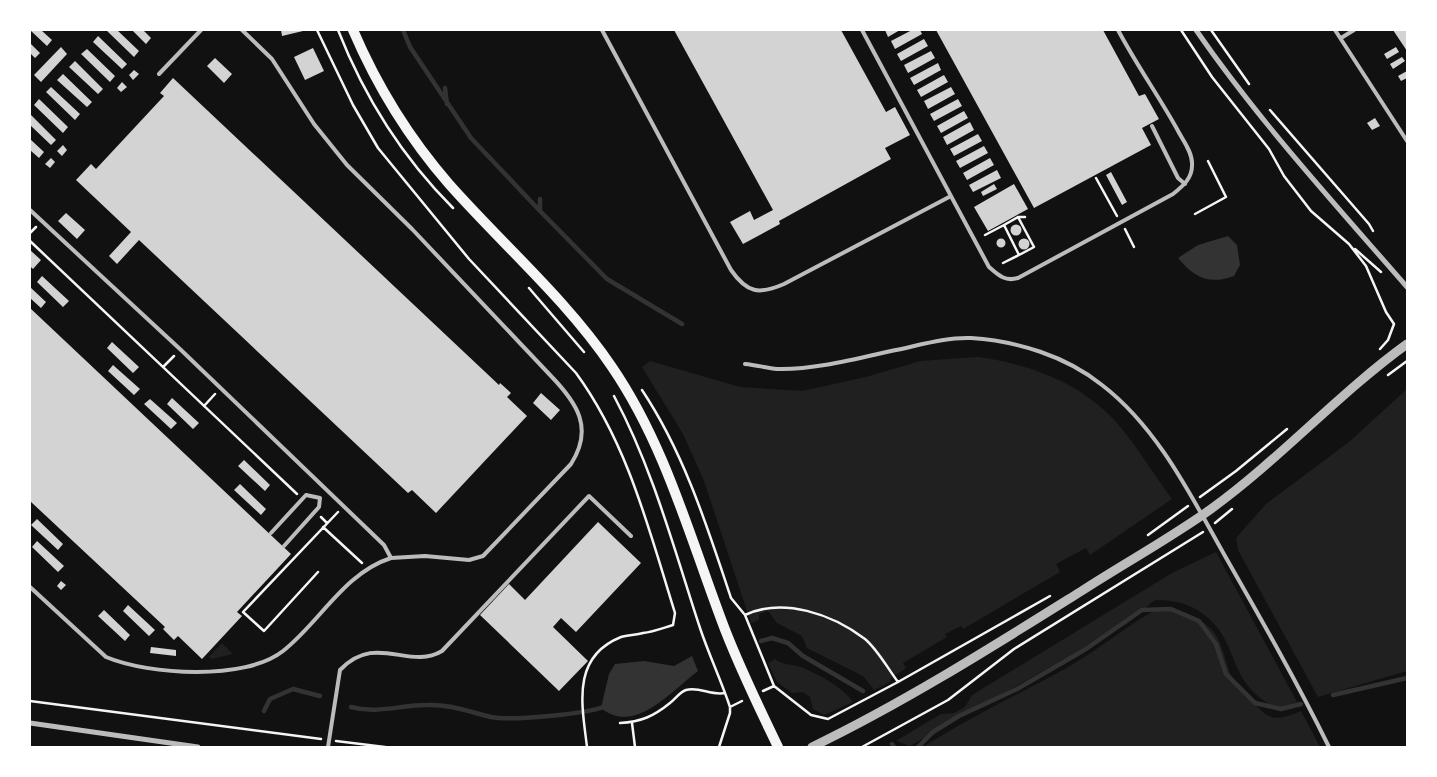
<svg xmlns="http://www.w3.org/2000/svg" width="1437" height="777" font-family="'DejaVu Sans',sans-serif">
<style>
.green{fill:#202020}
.water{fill:#333}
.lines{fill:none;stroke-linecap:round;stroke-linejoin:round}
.stream{stroke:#333;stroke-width:4.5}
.building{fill:#d3d3d3}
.path{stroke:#f5f5f5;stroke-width:2.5}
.service{stroke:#bcbcbc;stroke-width:4}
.minor{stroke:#bcbcbc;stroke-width:5}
.tertiary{stroke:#bcbcbc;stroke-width:9}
.secondary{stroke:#f5f5f5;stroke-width:10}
</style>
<rect width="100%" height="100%" fill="#111"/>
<!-- green -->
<path class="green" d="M978,357c51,7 102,25 138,65 20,23 37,51 56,77l-82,56 -4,-7 -30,16 4,8 -97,57 -2,-3 -16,8 2,3 -44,26 3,5 -15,10 -1,4 -16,8 -11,-14 -56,-28 -5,-12 -25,-13 -9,-12 -9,3v6l-8,3 -47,-142 -21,-47 -41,-67 8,-6 90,26 62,4 64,-14 54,-16z
M1407,389v282l-89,26 -80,-147 -2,-12 30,-34 83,-62z
M1216,552l81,150c-5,1 -10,5 -15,5 -9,1 -17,-5 -23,-10 -27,-23 -24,-48 -43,-71 -17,-20 -37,-26 -61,-26l-29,24 -216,122 -14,-5 45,-27 13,-1 11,-6 7,-12 200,-122z
M1161,607c18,2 36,8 49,21 13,12 14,33 22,49 3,6 10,12 15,18 20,23 24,29 54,16l19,36h-397c47,-30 97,-53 145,-80 32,-18 60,-43 93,-60z
M222,643l11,11 -21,5 -3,-2z
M775,659c8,6 13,5 22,7 17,5 46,21 56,36l-29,13 -11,-6 -3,-12 -7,-5 -11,1 -15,-11 -9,-19z"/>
<!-- water -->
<path class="water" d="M1228,236l9,9 3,20 -6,11c-25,9 -39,2 -56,-18l20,-13z
M692,656l6,15c-26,19 -63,65 -97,37l8,-34 6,-10 29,-3 30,5z"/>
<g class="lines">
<!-- stream -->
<path class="stream" d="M403,30l7,17 61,91 69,73 67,68 75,45
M445,88l2,16
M540,211v-12
M761,641l11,-3 16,5 15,13 60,35
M1333,695l74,-17
M351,707c26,7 50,-2 76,-2 22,-1 43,7 64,12 20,4 97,-3 115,-11
M264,711l6,-12 23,-10 27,7
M892,744l2,3
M918,747l15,-15 26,-16 58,-27 69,-40 56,-39 29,-1 28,12 17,23 10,30 29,29 26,6 20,-5"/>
</g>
<!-- building -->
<path class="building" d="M30,30h11l11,10 -5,6z
M106,30h11l22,21 -5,6z
M132,30h11l8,8 -5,6z
M281,30h22v1l-21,5z
M674,30h167l45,82 9,-5 15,28 -25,13 6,11 -112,62 1,3 -37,20 -13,-22 20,-11 4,9 19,-10z
M885,30h15l-12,7z
M912,30h8l2,4 -27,15 -4,-8z
M936,30h167l36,66 6,-2 14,25 -17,9 9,17 -117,63z
M1393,30h14v21z
M98,36l29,28 -5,5 -29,-27z
M924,39l4,7 -27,15 -4,-7z
M30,43l10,10 -5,5 -5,-5z
M61,47l6,7 -26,28 -7,-7z
M1396,47l3,5 -12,7 -3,-5z
M313,48l11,23 -19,9 -11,-23z
M87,49l28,27 -5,6 -29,-28z
M931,51l4,7 -27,15 -4,-8z
M1402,57l3,4 -12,8 -3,-5z
M215,58l17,16 -8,9 -17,-17z
M75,61l28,28 -5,5 -29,-27z
M938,63l3,7 -27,15 -4,-7z
M134,70l5,4 -6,6 -4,-5z
M1407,71v7l-6,3 -3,-5z
M63,74l29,28 -5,5 -30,-27z
M944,75l4,7 -27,15 -4,-7z
M173,78l326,307 1,-2 11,10 -4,4 20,19 -91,97 -24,-23 -4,3 -269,-253 -22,24 -8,-8 22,-24 -55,-52 15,-16 5,5 68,-73 -4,-3z
M122,82l5,5 -6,5 -4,-4z
M51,87l29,27 -5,6 -29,-28z
M951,87l4,7 -27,15 -4,-8z
M39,99l29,28 -5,6 -29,-28z
M958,99l4,7 -28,15 -4,-7z
M964,111l4,7 -27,15 -4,-7z
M30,114l26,26 -5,5 -21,-20z
M1375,118l5,8 -8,4 -5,-7z
M970,122l4,8 -27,15 -4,-8z
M978,134l4,7 -28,15 -4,-7z
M30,139l14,13 -5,6 -9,-8z
M63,145l4,5 -5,6 -5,-5z
M984,146l4,7 -28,15 -4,-7z
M51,158l4,4 -5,6 -5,-4z
M990,158l4,7 -27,15 -4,-7z
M997,170l4,8 -28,14 -4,-7z
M1111,172l16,30 -5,3 -16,-30z
M994,184l3,5 -14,7 -2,-4z
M1014,184l14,25 -40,22 -14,-24z
M66,213l19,17 -8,9 -19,-18z
M1010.5 230a5.5 5.5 0 1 1 11 0a5.5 5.5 0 1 1-11 0Z
M996.5 243a4.5 4.5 0 1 1 9 0a4.5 4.5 0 1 1-9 0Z
M1018.5 244a5.5 5.5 0 1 1 11 0a5.5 5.5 0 1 1-11 0Z
M30,250l11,10 -8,9 -3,-3z
M42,276l27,25 -6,6 -26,-25z
M30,287l16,15 -5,6 -11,-10z
M30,308l261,246 -54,58 5,4 -40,43 -24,-23 -4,4 -11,-11 2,-2 -135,-126z
M112,342l27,25 -6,6 -26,-25z
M113,365l27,24 -6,6 -26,-24z
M541,393l19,17 -9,10 -18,-17z
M172,398l27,25 -6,6 -26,-25z
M150,399l27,24 -6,6 -27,-25z
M244,460l26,25 -5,6 -27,-25z
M240,484l26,25 -5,6 -27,-25z
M37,519l26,25 -5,6 -27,-25z
M598,522l43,41 -65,69 -15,-14 -8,9 35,34 -29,30 -79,-76 29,-31 16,16z
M37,541l27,25 -6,6 -26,-25z
M61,581l5,4 -5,5 -4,-4z
M128,605l27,25 -6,6 -26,-25z
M104,610l26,25 -5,6 -27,-25z
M151,647l25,3v6l-26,-3z"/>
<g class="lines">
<!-- path -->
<path class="path" d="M317,30l36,75 25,43 91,111 107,114c52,71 73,157 99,240l-2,12c-10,3 -20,7 -30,8 -7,2 -15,2 -22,4 -50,20 -39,68 -34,110
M338,30c26,66 65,128 115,178
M1181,30l31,47 57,72 15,27 27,35 38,33
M1211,30l38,54
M1270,110l99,114 4,7
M1096,178l21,38
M1195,214l31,-17 -18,-36
M1018,217h7
M1004,225l14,-8 16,30 -15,8
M1125,229l9,18
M30,233l6,-6
M985,235l19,-10 15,30 -16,8
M30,241l267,253
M1349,244l17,22 20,46 8,12 -6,16 -8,9
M1355,249l26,23
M529,288l55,64
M163,367l11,-11
M1388,375l19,-14
M642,390c42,63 65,136 89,208l14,17 29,71 37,29 17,4 70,-37 152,-86
M614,396c39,73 60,153 86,232 9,27 21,52 30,79v6l-11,34
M204,406l11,-12
M1200,497l36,-26 51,-42
M321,517l6,6
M1215,523l17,-14
M323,527l39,36
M1148,535l40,-29
M318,572l-54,59 -21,-19 95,-100
M745,615c38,-18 87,-1 120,24 13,11 23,30 33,43
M763,691l11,-5
M30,701l291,38
M730,707l12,-6
M620,723c21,-1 34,-7 50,-20 5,-4 10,-11 16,-13 13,-4 25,6 39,3
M632,723l3,24
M336,741l49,6
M862,747l86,-47 66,-51 189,-117"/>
<!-- service -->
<path class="service" d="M602,30l129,240c16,23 28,25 53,14l167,-88
M862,30l127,237c9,8 16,15 29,11l155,-84c10,-8 20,-16 19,-31 0,-12 -10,-24 -15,-34 -19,-34 -41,-65 -59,-99
M1335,30l72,111
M1341,38l13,-8
M159,74l42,-44
M1152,126l26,52 7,6
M30,210l151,140 203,195 7,13 34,-2 44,4 14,-4 88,-92c23,-36 6,-61 -20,-88l-139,-147 -65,-64 -33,-41 -42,-65 -30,-29
M745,364c11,1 22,4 32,5 39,1 82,-11 119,-19 24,-5 51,-13 75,-12 46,3 95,18 131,47 56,43 89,111 123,171 36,63 72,126 104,191
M271,533l35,-38 14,3 -1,9 -35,39
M30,587l76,70c43,18 139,24 177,-6 37,-29 61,-78 108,-93
M328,747l12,-77c36,-38 69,1 102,-19l147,-155 42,40"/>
<!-- minor -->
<path class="minor" d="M1196,30c63,91 138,173 211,257
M30,723l168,24"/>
<!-- tertiary -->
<path class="tertiary" d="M812,747c93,-45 180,-100 268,-155 43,-28 89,-53 131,-83 69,-50 127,-115 196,-165"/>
<!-- secondary -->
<path class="secondary" d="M353,30c24,56 56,108 96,154 54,61 117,115 163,183 52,76 77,167 109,252 16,44 37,86 57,128"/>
</g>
<!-- border -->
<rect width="1437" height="777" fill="none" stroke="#ffffff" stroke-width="62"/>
</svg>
